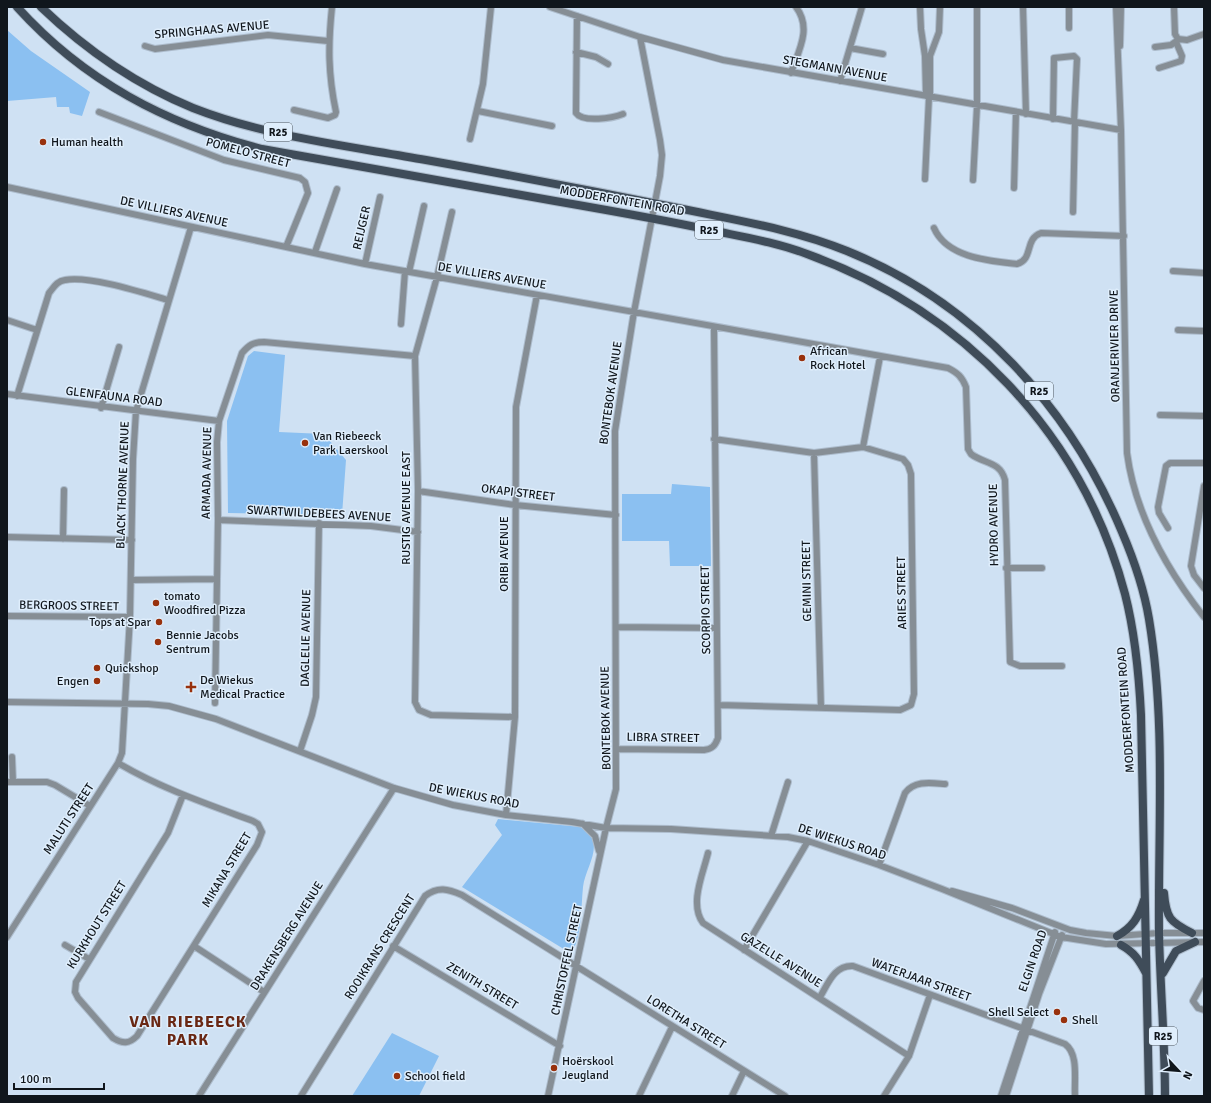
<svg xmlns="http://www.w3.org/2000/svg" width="1211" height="1103" font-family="Signika,sans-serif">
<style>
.green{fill:#8bc0f1}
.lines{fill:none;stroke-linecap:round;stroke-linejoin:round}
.minor-casing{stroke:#adbccc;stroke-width:8}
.major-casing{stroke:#adbccc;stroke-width:10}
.minor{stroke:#868e95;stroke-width:6}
.major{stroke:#3f4c59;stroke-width:8}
.poi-dot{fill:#98310d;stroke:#dfeefc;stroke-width:1.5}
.labels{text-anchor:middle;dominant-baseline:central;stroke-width:3;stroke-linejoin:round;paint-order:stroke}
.shield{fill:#dfeefc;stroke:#4e575f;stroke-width:1}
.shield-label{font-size:11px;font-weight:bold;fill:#10161c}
.street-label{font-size:12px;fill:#10161c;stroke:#dfeefc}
.poi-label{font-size:12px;fill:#10161c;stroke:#dfeefc;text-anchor:start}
.district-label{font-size:16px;font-weight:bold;letter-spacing:1px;fill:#692713;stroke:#dfeefc}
</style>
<rect width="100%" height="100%" fill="#cfe1f3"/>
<!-- green -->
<path class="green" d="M7,30l24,21 59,41 -8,24 -12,-3 -1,-6h-12l-1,-10 -49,4z
M254,351l31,4 -6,77 45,2 22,26 -4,55 -114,-2 -1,-92 21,-65z
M672,484l38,3 1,79h-41l-1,-25h-47v-47h49z
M498,819l83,8 11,9c7,17 -7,34 -9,51 -2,20 -1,45 -10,64h-6l-105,-64 40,-52 -7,-10z
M392,1033l47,23 -20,40h-67z"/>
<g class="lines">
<defs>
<path id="minor" d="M550,7l90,30 83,23 398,70
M920,7l1,22 4,27 1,40
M1023,7l3,107
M1116,7l5,123 6,323c8,60 40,117 77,164
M1174,7l1,27 3,5 9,1 17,-6
M577,16l-1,97c7,10 37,5 47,1
M1069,28v-21
M145,46l10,3 113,-14 60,6
M1120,46l1,-39
M1155,47l16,-2 7,-5
M850,48l33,6
M576,52l20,5 12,7
M1159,68l22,-7 1,-5 -6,-14
M791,73c8,-23 21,-45 5,-66
M840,81l22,-74
M930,97v-41l9,-24 1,-25
M294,110l34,8 7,-3 1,-3c-8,-38 -8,-67 -4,-105
M478,111l74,15
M99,112l125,48 76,18 5,4 3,11 -22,54
M1053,119l1,-61 20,-2 3,3 -3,63
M470,139l13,-55 8,-77
M925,179l4,-82
M973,180l4,-74v-99
M7,187l358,77 583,104c10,5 14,9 18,19l2,62 3,5c13,10 29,7 34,26l5,182 10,4h42
M1014,188l2,-76
M452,212l-15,65 -22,79 3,135 -3,211 4,8 12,5 84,2
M1073,212l2,-90
M934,228c13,30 56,33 83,36 17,-5 7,-25 24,-31l83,3
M315,252l22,-63
M365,264l15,-67
M1173,271l31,2
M409,272l15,-66
M7,320l30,10
M401,324l4,-53
M1178,330l26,1
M7,394l212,27
M17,396l32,-103c5,-6 8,-12 16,-13 23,-5 79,13 103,20
M101,408l18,-61
M1160,415l44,1
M714,439l100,14 49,-6 40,12 5,6 3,9 3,220 -3,11 -11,5 -181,-5
M863,447l17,-90
M814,453l7,255
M1204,486l-13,80 3,9 10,13
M418,491l97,14 101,10
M218,520l153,6 47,6
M1168,528l-9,-15 -1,-6 8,-41 4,-3h34
M7,537l125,3
M63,539l1,-49
M1006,568h36
M131,580l85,-1
M7,616l123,1
M616,627l100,1
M7,702l141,2 21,2 47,13 178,69 59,17 53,10 66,7 34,6 65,1 117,8 20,4 71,24 63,24 119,48 45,7 98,-2
M215,703l3,-183 -1,-78 2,-21 23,-68c7,-8 11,-11 22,-11l151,14
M617,749l87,1c8,-1 11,-4 14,-12l-4,-411
M300,751l12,-36 4,-18 3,-174
M12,757l1,25
M118,763c42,25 89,41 135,58l5,3 4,8 -5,13 -120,191c-8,8 -14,8 -24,2l-35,-40 -3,-6 1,-10 92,-149 15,-38
M7,782h40l8,3 35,21
M506,815l9,-98 1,-310 21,-112
M583,824l12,12 4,15
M771,836l17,-54
M708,853c-5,21 -19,51 -5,70l206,133
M879,865l26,-72c10,-13 26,-10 40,-9
M952,891l60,17 58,22 16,3 31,3 42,-3h45
M7,937l111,-174 4,-10 8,-136 3,-158 3,-48 55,-184
M65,945l24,14
M194,946l70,46
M393,946l167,100
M744,950l64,-109
M1204,981l-11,20 5,7 6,2
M820,997c8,-13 14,-32 33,-31l212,78c14,10 9,36 10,52
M199,1096l195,-308
M301,1096l124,-200c13,-10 23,-7 37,-1l323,201
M548,1096l58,-268 10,-39 -1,-358 19,-119 26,-136 2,-21 -2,-15 -20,-103
M639,1096l33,-69
M732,1096l12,-25
M884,1096l25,-40 21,-61
M1001,1096l54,-164
M1006,1096l33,-102 23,-59"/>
<path id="major" d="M17,7c67,74 149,117 245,142 98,17 195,35 293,52 52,9 104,18 155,29 33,7 65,12 97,24 155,56 275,178 318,340 10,39 14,80 16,121l8,381
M41,7c44,42 96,78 152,101 74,29 156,38 233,52 84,15 168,31 252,48 57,12 115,21 169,43 127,51 223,156 275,281 12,28 22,57 27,87 17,103 9,208 10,312 1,55 6,110 6,165
M1164,893c2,25 6,29 28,40
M1117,936c15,-8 22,-19 27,-36
M1121,945c13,7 18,15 25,28
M1163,973l13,-22 19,-9"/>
</defs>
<!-- minor casing -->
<use href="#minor" class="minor-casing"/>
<!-- major casing -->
<use href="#major" class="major-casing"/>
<!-- minor -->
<use href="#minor" class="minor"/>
<!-- major -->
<use href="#major" class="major"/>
</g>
<!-- markers -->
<g class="poi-dot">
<circle cx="43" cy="142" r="4"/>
<circle cx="802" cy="358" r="4"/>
<circle cx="305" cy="443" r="4"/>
<circle cx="156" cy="603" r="4"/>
<circle cx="159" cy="622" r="4"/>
<circle cx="158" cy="642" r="4"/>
<circle cx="97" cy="668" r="4"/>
<circle cx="97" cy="681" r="4"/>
<path d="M189 681h4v4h4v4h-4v4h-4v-4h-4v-4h4z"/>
<circle cx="1057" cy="1012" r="4"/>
<circle cx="1064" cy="1020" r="4"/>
<circle cx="554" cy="1068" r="4"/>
<circle cx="397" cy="1076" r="4"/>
</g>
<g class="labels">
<!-- shield labels -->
<g class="shield">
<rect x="264" y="123" width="28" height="18" rx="3"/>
<rect x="695" y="221" width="28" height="18" rx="3"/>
<rect x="1025" y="382" width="28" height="18" rx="3"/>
<rect x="1149" y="1027" width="28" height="18" rx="3"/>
</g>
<g class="shield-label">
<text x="278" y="132">R25</text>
<text x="709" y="230">R25</text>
<text x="1039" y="391">R25</text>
<text x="1163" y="1036">R25</text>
</g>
<!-- street labels -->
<g class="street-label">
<text transform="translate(212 30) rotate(-5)">SPRINGHAAS AVENUE</text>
<text transform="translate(835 69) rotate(10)">STEGMANN AVENUE</text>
<text transform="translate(248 153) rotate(15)">POMELO STREET</text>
<text transform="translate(622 201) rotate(10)">MODDERFONTEIN ROAD</text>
<text transform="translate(174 212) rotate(12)">DE VILLIERS AVENUE</text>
<text transform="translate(362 228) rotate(-77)">REIJGER</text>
<text transform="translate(492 276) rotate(10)">DE VILLIERS AVENUE</text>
<text transform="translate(1115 346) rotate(-91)">ORANJERIVIER DRIVE</text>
<text transform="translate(611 393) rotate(-82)">BONTEBOK AVENUE</text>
<text transform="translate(114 397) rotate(7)">GLENFAUNA ROAD</text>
<text transform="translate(207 473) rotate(-89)">ARMADA AVENUE</text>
<text transform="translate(123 485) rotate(-88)">BLACK THORNE AVENUE</text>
<text transform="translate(518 493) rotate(7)">OKAPI STREET</text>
<text transform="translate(406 508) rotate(-90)">RUSTIG AVENUE EAST</text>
<text transform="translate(319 514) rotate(3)">SWARTWILDEBEES AVENUE</text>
<text transform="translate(994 525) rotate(-91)">HYDRO AVENUE</text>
<text transform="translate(504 554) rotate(-90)">ORIBI AVENUE</text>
<text transform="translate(807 581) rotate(-91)">GEMINI STREET</text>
<text transform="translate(902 593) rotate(-91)">ARIES STREET</text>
<text transform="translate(69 606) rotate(1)">BERGROOS STREET</text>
<text transform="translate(706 610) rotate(-91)">SCORPIO STREET</text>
<text transform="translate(306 638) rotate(-89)">DAGLELIE AVENUE</text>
<text transform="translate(1126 710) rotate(-94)">MODDERFONTEIN ROAD</text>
<text transform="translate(606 718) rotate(-91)">BONTEBOK AVENUE</text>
<text transform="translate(663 738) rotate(1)">LIBRA STREET</text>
<text transform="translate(474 796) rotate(11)">DE WIEKUS ROAD</text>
<text transform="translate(69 819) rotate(-57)">MALUTI STREET</text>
<text transform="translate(842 842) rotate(18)">DE WIEKUS ROAD</text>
<text transform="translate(227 870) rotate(-59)">MIKANA STREET</text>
<text transform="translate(97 925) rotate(-58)">KURKHOUT STREET</text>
<text transform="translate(287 936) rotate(-58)">DRAKENSBERG AVENUE</text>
<text transform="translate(380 947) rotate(-58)">ROOIKRANS CRESCENT</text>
<text transform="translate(567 960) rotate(-78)">CHRISTOFFEL STREET</text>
<text transform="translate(781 960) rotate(32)">GAZELLE AVENUE</text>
<text transform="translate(1033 961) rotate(-71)">ELGIN ROAD</text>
<text transform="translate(921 980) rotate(20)">WATERJAAR STREET</text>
<text transform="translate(482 986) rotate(31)">ZENITH STREET</text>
<text transform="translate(686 1022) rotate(32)">LORETHA STREET</text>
</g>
<!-- poi labels -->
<g class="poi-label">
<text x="51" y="142">Human health</text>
<text x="810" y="351">African<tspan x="810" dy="14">Rock Hotel</tspan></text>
<text x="313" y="436">Van Riebeeck<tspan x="313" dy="14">Park Laerskool</tspan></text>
<text x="164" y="596">tomato<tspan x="164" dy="14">Woodfired Pizza</tspan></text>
<text x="151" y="622" text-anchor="end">Tops at Spar</text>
<text x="166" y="635">Bennie Jacobs<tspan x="166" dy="14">Sentrum</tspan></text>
<text x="105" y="668">Quickshop</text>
<text x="200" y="680">De Wiekus<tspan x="200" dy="14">Medical Practice</tspan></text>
<text x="89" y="681" text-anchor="end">Engen</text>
<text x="1049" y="1012" text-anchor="end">Shell Select</text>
<text x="1072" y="1020">Shell</text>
<text x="562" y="1061">Hoërskool<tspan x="562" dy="14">Jeugland</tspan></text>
<text x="405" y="1076">School field</text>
</g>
<!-- district labels -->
<g class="district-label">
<text x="188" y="1022">VAN RIEBEECK<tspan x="188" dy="18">PARK</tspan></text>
</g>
</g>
<!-- border -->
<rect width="1211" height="1103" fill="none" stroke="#10161c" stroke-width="16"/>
<!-- north arrow -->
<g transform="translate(1179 1071) rotate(116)" stroke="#dfeefc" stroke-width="3" paint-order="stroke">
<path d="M0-3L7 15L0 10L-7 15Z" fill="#10161c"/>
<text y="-6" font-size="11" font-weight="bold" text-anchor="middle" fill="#10161c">N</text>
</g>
<!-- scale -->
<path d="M14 1083v6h90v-6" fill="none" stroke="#10161c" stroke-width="2"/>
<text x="20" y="1083" font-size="12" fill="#10161c" stroke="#dfeefc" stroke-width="3" paint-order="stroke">100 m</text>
</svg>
